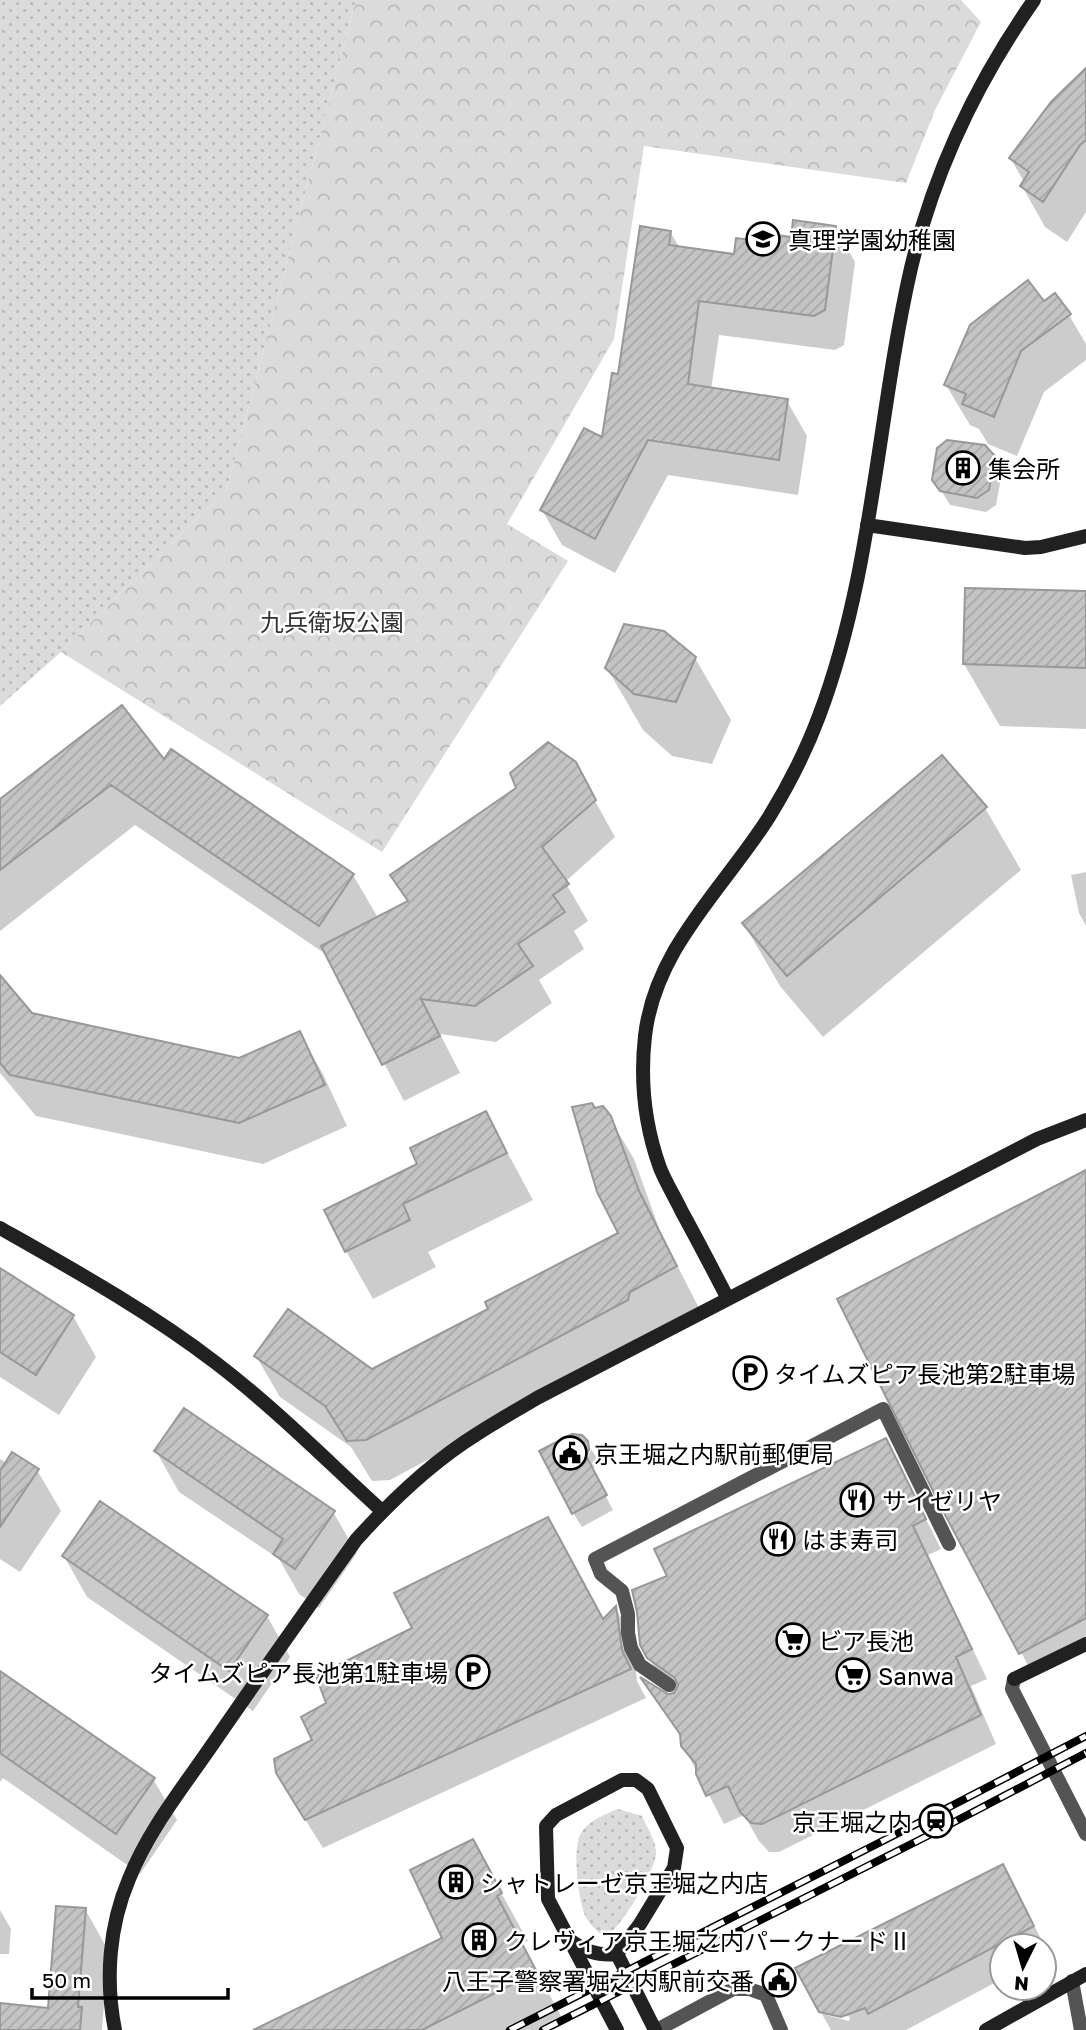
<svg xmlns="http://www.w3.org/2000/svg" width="1086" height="2030" font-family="'Golos Text','Noto Sans JP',sans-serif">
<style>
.grass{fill:url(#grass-dots)}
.park{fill:url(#park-crowns)}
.shadow{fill:#0003}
.building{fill:url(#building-hatch);stroke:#989898;stroke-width:2}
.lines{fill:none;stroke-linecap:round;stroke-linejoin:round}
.street{stroke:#545454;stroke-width:14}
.secondary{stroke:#212121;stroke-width:14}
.rail-casing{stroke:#000;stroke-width:8}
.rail{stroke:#fff;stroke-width:5;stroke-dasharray:16;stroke-linecap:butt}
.labels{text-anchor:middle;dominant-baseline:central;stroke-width:5;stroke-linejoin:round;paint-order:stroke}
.poi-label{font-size:24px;fill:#000;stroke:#fff;text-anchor:start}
.park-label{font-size:24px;fill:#323232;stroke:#fff}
</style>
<defs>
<pattern id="grass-dots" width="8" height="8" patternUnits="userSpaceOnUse" patternTransform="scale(1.75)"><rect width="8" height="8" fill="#dbdbdb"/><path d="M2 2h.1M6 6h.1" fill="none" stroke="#bababa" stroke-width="1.8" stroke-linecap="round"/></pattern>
<pattern id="park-crowns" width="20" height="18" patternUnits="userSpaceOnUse" patternTransform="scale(1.75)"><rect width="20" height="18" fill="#dbdbdb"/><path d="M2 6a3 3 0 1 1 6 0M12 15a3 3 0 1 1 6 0" fill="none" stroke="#bababa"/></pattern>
<pattern id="building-hatch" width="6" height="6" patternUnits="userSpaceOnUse" patternTransform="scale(1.75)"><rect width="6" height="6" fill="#c4c4c4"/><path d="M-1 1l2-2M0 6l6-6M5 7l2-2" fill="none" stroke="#a7a7a7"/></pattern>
</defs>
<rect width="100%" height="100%" fill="#fff"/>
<!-- grass -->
<path class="grass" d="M0,0h356l-129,489 -166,163 -61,54z
M618,1809l24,7c5,11 13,23 14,35 2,15 -33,73 -45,81 -2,1 -8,2 -10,2 -8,-6 -13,-12 -17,-21 -6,-18 -12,-65 -3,-80 7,-12 24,-19 37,-24z"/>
<!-- park -->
<path class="park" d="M356,0h605l20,22 -46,88 -29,73 -262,-37 -30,193 -107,185 61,37 -186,291 -321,-200 166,-163z"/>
<!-- shadow -->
<path class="shadow" d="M1086,71v141l-19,30 -22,-15 -23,-41 2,-4 -13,-23z
M835,227l20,35 -11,83 -9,5 -116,-15 -8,55 76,11 20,35 -9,59 -130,-20 -53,98 -53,-28 -20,-35 61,-70 16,-64 51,-144 10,16 56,8 25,-13 31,-4z
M1043,303l26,12 17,29v16l-42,32 -27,64 -29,-12 -9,-15 -9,-4 -24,-40z
M994,457l8,15 -6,33 -10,7 -36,-7 -16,-26z
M1086,593v136l-86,-3 -36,-62z
M695,658l36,62 -19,44 -40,-8 -29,-26 -36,-62z
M164,762l189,113 24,41 -4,6 35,-19 -16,-28 182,-112 41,74 -50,45 23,39 -14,10 10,18 -45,31 13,23 -56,39 -56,-8 20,39 -56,28 -77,-146 -192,-130 -135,106v-130z
M985,808l36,62 -198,167 -43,-51 -36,-62z
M1086,872v54l-7,-13 -8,-38z
M0,978l31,37 208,44 60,-26 24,41 24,52 -84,38 -227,-48 -36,-43z
M594,1110l15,7 25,42 27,75 38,74 -49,33 -260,139 -18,1 -21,-34 -71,-50 -24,-41 116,15 119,-62 130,-75z
M486,1113l47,87 -105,52 8,15 -63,32 -27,-48 73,-86z
M1086,1172v474l-53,29 -194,-376z
M0,1270l73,46 23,41 -37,58 -59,-38z
M886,1440l55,109 -13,6 59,124 -16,7 25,58 -217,108h-10l-10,-11 -15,-26 -20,9 -41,-79 -1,-6 -37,-57 22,14 9,-1 -10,-8 -17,-29 20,-81z
M587,1442l4,7h-4l-2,16 6,-16 5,8 -3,15 20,38 -31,17 -9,-14z
M156,1451l177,61 24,41 -38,55 -20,-14 -20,-35 -100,-67z
M0,1459l7,4 30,7 24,41 -41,61 -20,-13z
M64,1556l203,60 23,41 -37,54 -166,-114z
M616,1609l16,28 5,44 9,17 -323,150 -29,-46 34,-98 276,-82z
M0,1673l153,106 24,41 -37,54 -137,-96 -3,4z
M1003,1866l46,88 -5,3v-11h-42v33l-96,51h-75l-9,-16 27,7 1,-4 -30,-7z
M499,1889l29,52 -6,2 41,77 -20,10h-255l156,-92z
M85,1909l23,41 -6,80h-102v-25l50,5z
M0,1910l11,19 -2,25h-9z"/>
<!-- building -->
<path class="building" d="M1086,68v72l-6,5 -37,57 -23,-16 9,-14 -20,-14 42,-56z
M793,220l43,6 -11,84 -11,6 -115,-15 -11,83 100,15 -9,61 -131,-20 -53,99 -55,-29 44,-82 18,9 10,-64 6,1 22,-148 31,5 -2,14 65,9 2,-16 24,3 1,-8 30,4z
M1028,280l16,21 11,-8 16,21 -50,37 -27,66 -32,-13 4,-10 -22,-9 26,-60z
M947,440l38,5 10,11 -6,34 -12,8 -37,-7 -8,-11 5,-32z
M965,588l121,3v77l-123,-4z
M624,624l40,7 32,26 -20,45 -42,-8 -29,-26z
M122,705l42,54 7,-10 183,125 -35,52 -208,-141 -111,85v-71z
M548,742l28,20 20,38 -54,47 27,37 -16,11 12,17 -47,32 15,22 -58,40 -54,-7 19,37 -58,29 -61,-119 87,-45 -18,-26 126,-87 -6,-15z
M942,755l45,52 -200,169 -45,-53z
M0,975l32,38 207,45 61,-27 25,54 -86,38 -229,-48 -10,-12z
M592,1103l3,5 8,-2 8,10 28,75 38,75 -47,26 -2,8 -262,140 -19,1 -22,-35 -71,-50 34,-47 84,60 116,-60 -3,-7 133,-69 -21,-41 -25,-85z
M486,1111l21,42 -104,51 7,16 -65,32 -21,-42 93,-46 -7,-16z
M1086,1170v448l-67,36 -76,-143 -106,-212z
M0,1268l74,47 -38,60 -36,-23z
M184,1408l151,103 -40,58 -22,-15 10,-15 -129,-88z
M572,1434l10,1 6,6 1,8 -3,7 21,39 -35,19 -33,-63z
M886,1438l40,81 -13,7 59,123 -16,8 25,58 -219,109 -11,-1 -11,-11 -12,-26 -22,10 -10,-22v-10l-15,-18 -1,-12 -40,-57 28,17 6,-1 4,-7 -3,-8 -28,-20 -7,-13 -3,-33 -5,-22 35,-14 -13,-27z
M12,1452l27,17 -39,58v-56z
M100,1501l168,114 -39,56 -167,-115z
M548,1517l55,102 13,-13 6,44 9,19 -326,151 -29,-47 -2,-14 38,-19 -11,-23 25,-14 -10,-27 96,-48 -18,-35z
M0,1671l155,107 -39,56 -116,-81z
M473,1839l29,54 -5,3 40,76 -115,58h-169l189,-92 -32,-68z
M1003,1864l31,62 -166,88 -3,-6 -24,9 -22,-5 -24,-44z
M56,1906l30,2 -8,99h4l-2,23h-80v-27l48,5z"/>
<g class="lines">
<!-- street -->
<path class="street" d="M1014,1679l-2,10 74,145
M669,1685l-29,-20 -9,-17 -3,-15v-19l-6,-23 -21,-17 -6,-15 288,-150 66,135
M1072,1981l9,49
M657,2030l76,-41h16l17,6 15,35"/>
<!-- secondary -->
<path class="secondary" d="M867,525l158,23 16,-1 45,-11
M0,1228c74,42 148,83 216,135 59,45 111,98 166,148
M728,1299c-15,-29 -30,-58 -46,-87 -7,-15 -16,-29 -22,-44 -15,-42 -20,-88 -15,-132 10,-88 79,-148 124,-219 19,-31 37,-66 50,-101 54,-143 58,-299 92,-448 23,-96 67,-188 123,-268
M1014,1679l72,-35
M568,1939c17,12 28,17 49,15l23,-30 34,-56 3,-20 -29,-59 -12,-9h-14l-66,35 -10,11 2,73 69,131
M617,1954l38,76
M115,2030c-10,-50 -6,-104 14,-151 19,-48 52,-89 81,-131 48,-70 97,-139 146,-208 36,-40 76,-78 121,-106 20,-13 40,-24 60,-36l500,-259 49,-19
M986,2030l100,-56"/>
<defs>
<path id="rail" d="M510,2030l420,-213 156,-81
M543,2030l394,-199 149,-78"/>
</defs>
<!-- rail casing -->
<use href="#rail" class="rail-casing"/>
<!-- rail -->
<use href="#rail" class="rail"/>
</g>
<!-- icons -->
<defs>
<symbol id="school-ring" viewBox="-11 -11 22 22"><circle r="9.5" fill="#fff" stroke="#000" stroke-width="1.5"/><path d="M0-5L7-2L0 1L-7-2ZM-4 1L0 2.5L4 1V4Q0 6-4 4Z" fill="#000"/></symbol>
<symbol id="building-ring" viewBox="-11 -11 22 22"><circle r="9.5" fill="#fff" stroke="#000" stroke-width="1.5"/><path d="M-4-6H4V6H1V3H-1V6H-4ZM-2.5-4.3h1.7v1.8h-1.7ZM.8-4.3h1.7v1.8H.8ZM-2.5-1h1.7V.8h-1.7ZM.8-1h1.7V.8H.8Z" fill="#000"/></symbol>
<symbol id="parking-ring" viewBox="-11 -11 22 22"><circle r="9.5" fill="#fff" stroke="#000" stroke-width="1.5"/><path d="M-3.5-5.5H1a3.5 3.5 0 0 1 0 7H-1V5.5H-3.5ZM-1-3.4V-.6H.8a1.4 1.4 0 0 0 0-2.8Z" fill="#000"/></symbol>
<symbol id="civic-ring" viewBox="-11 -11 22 22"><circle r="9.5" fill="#fff" stroke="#000" stroke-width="1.5"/><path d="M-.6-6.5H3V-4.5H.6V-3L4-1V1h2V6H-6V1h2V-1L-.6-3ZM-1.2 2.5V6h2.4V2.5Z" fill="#000"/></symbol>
<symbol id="restaurant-ring" viewBox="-11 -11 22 22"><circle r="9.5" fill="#fff" stroke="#000" stroke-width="1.5"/><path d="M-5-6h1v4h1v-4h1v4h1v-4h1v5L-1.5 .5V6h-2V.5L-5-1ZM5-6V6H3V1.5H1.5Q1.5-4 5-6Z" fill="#000"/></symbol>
<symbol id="supermarket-ring" viewBox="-11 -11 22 22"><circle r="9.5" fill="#fff" stroke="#000" stroke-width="1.5"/><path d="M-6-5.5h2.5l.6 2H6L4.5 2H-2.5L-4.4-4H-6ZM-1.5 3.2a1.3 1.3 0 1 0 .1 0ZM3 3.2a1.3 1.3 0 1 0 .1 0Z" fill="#000"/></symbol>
<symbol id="station-ring" viewBox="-11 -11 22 22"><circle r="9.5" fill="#fff" stroke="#000" stroke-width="1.5"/><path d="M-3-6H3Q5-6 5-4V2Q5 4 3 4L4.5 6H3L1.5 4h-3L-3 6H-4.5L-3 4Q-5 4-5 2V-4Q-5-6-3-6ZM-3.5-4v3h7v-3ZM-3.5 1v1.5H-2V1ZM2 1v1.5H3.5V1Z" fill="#000"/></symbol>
</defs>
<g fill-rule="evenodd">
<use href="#school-ring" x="744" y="220" width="38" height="38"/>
<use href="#building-ring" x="944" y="449" width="38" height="38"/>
<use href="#parking-ring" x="731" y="1354" width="38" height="38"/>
<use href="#civic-ring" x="551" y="1434" width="38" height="38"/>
<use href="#restaurant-ring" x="838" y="1481" width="38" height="38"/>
<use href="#restaurant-ring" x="759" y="1520" width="38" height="38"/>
<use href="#supermarket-ring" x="774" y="1621" width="38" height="38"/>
<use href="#parking-ring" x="454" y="1653" width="38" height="38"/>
<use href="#supermarket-ring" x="834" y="1656" width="38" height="38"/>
<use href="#station-ring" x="917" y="1802" width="38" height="38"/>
<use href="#building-ring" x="437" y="1863" width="38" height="38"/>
<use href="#building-ring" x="460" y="1921" width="38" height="38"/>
<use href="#civic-ring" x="760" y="1961" width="38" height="38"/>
</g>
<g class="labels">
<!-- poi labels -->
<g class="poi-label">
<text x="788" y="239">真理学園幼稚園</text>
<text x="988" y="468">集会所</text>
<text x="774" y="1373">タイムズピア長池第2駐車場</text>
<text x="594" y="1453">京王堀之内駅前郵便局</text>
<text x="882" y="1500">サイゼリヤ</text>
<text x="802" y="1539">はま寿司</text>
<text x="818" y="1640">ビア長池</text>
<text x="448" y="1672" text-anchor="end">タイムズピア長池第1駐車場</text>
<text x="878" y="1675">Sanwa</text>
<text x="912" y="1821" text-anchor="end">京王堀之内</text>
<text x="480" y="1882">シャトレーゼ京王堀之内店</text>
<text x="504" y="1940">クレヴィア京王堀之内パークナードⅡ</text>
<text x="754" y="1980" text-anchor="end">八王子警察署堀之内駅前交番</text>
</g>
<!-- park labels -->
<g class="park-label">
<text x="332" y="621">九兵衛坂公園</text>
</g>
</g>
<!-- north arrow -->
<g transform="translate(1023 1967) rotate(185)"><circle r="33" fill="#ffffff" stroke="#999999" stroke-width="2"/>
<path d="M0-5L12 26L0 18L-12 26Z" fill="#000000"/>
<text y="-10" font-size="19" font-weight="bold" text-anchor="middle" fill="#000000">N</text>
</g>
<!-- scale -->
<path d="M32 1988v10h196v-10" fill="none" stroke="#000000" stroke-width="3.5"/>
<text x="42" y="1988" font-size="21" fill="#000000" stroke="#ffffff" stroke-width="5" paint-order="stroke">50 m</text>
</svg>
